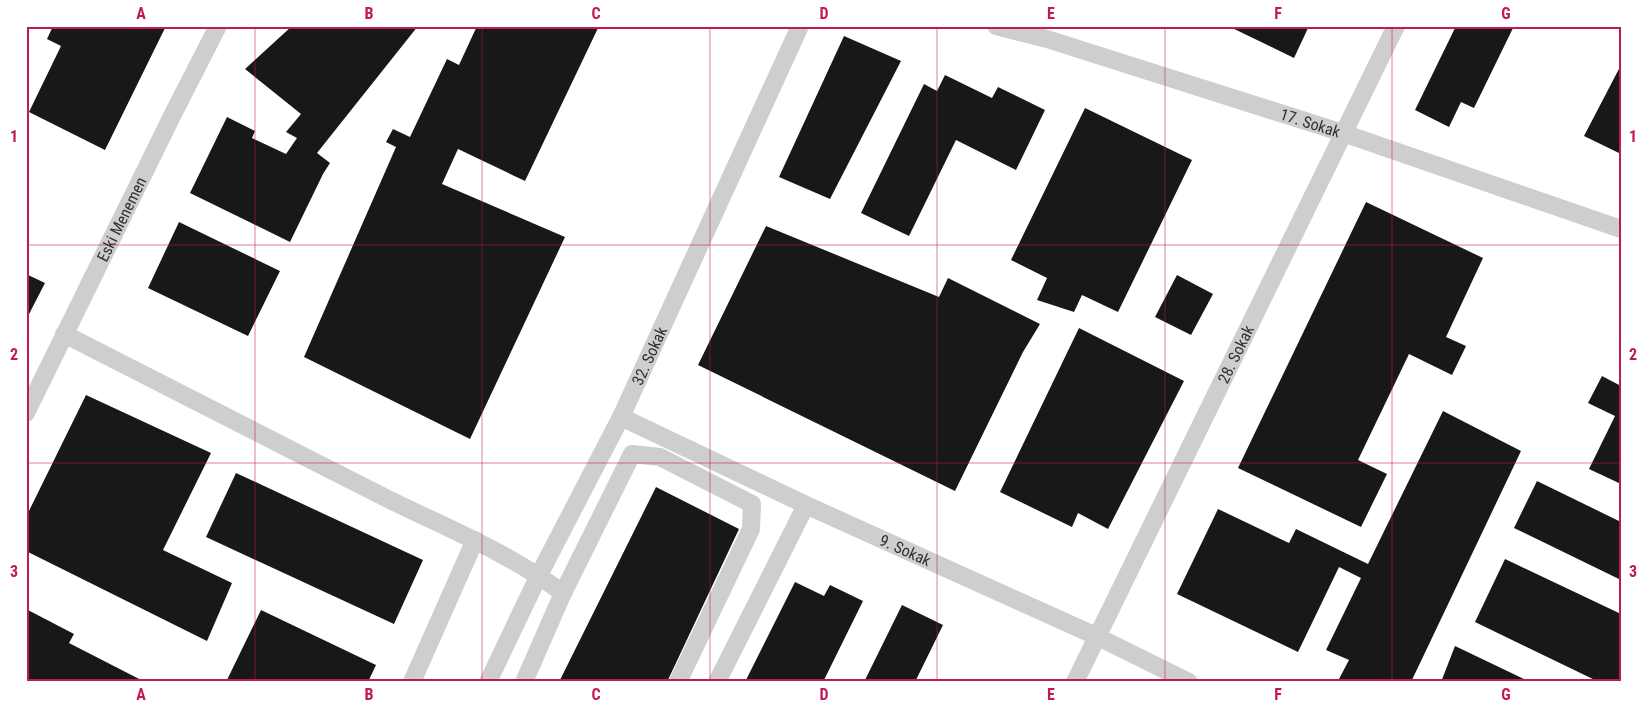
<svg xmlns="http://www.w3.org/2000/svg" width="1647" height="708" font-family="'Roboto Condensed',sans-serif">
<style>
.building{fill:#181818}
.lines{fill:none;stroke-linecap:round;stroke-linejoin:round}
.minor{stroke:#cecece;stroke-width:18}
.grid{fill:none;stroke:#c2185b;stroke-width:1;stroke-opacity:0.55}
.labels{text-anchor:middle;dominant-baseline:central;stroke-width:5;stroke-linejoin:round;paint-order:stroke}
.street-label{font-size:16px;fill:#313131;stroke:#fff}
.neatline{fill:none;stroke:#c2185b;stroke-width:2}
.grid-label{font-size:16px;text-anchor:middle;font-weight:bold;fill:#c2185b}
</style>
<rect width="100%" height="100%" fill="#fff"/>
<!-- building -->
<path class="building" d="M53,26h113l-61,124 -76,-38 32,-66 -14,-7z
M292,26h126l-101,127 13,10 -7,11 -33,68 -100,-49 37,-76 28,14 -3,7 34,16 11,-16 -11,-6 15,-18 -56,-45z
M477,26h122l-74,155 -67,-32 -16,35 123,53 -95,202 -166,-82 92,-210 -10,-5 7,-13 17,8 37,-78 12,6z
M1228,26h81l-15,32z
M1456,26h58l-40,82 -13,-6 -12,25 -34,-17z
M844,36l57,25 -71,138 -51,-22z
M1621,65v89l-37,-18z
M945,75l47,23 6,-11 47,23 -29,60 -60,-30 -47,96 -48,-23 63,-129 13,7z
M1085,108l107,52 -74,152 -36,-17 -8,17 -37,-12 10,-22 -36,-18z
M1366,202l117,56 -37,79 20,9 -14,29 -43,-21 -51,106 29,14 -26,53 -123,-59z
M179,222l101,49 -32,65 -100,-48z
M766,226l173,71 9,-19 92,46 -17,28 -68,139 -257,-126z
M26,274l19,9 -19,37z
M1177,275l36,19 -22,41 -36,-18z
M1079,328l105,53 -76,148 -30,-16 -6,14 -72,-35z
M1602,376l19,10v98l-32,-15 26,-53 -27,-13z
M86,395l125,58 -48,97 69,33 -25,58 -181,-90v-34z
M1443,411l78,40 -110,231h-65l-7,-3 10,-19 -23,-10 35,-72 -22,-11 -41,85 -121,-58 41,-85 71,34 7,-14 72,35z
M236,473l187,87 -29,64 -188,-87z
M1537,481l84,41v58l-107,-52z
M656,487l83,42 -72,153h-108z
M1505,559l116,55v68h-22l-124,-60z
M795,582l29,14 6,-11 33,16 -40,81h-78z
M902,605l41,20 -28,57h-51z
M26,609l48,25 -5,9 76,39h-119z
M261,610l115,55 -8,17h-142z
M1455,646l75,36h-89z"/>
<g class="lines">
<!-- minor -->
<g class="minor">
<path id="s1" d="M996,26l51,13 296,94 278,96"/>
<path d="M64,334c106,54 213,109 320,163 60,30 124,55 179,96"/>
<path id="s2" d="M26,413l147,-299 45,-88"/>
<path id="s3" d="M621,417l185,88 290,131 93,46"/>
<path d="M412,682l63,-142"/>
<path id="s4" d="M488,682l51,-107 82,-158 179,-391"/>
<path d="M524,682l39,-89 69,-139 28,3 92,47 -1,25 -73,153"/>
<path d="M717,682l89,-177"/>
<path id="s5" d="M1075,682l321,-656"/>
</g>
</g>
<!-- grid -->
<path class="grid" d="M255,26v656M482,26v656M710,26v656M937,26v656M1165,26v656M1392,26v656M26,245h1595M26,463h1595"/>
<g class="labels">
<!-- street labels -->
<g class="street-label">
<text stroke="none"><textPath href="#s1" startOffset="329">17. Sokak</textPath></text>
<text stroke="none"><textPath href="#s2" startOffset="216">Eski Menemen</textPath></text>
<text stroke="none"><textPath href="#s5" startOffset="365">28. Sokak</textPath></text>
<text stroke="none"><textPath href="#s4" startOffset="364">32. Sokak</textPath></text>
<text stroke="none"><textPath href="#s3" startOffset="314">9. Sokak</textPath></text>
</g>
</g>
<!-- border -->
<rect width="1647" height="708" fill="none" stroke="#ffffff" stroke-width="55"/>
<rect x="28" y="28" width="1592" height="652" class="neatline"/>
<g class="grid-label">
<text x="141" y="19">A</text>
<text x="369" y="19">B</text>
<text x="596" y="19">C</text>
<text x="824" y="19">D</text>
<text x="1051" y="19">E</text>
<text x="1278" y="19">F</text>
<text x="1506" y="19">G</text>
<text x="14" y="142">1</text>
<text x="1633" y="142">1</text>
<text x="14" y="360">2</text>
<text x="1633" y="360">2</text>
<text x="14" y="577">3</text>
<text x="1633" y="577">3</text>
<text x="141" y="700">A</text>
<text x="369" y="700">B</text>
<text x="596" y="700">C</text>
<text x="824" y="700">D</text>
<text x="1051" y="700">E</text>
<text x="1278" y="700">F</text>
<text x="1506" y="700">G</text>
</g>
</svg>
